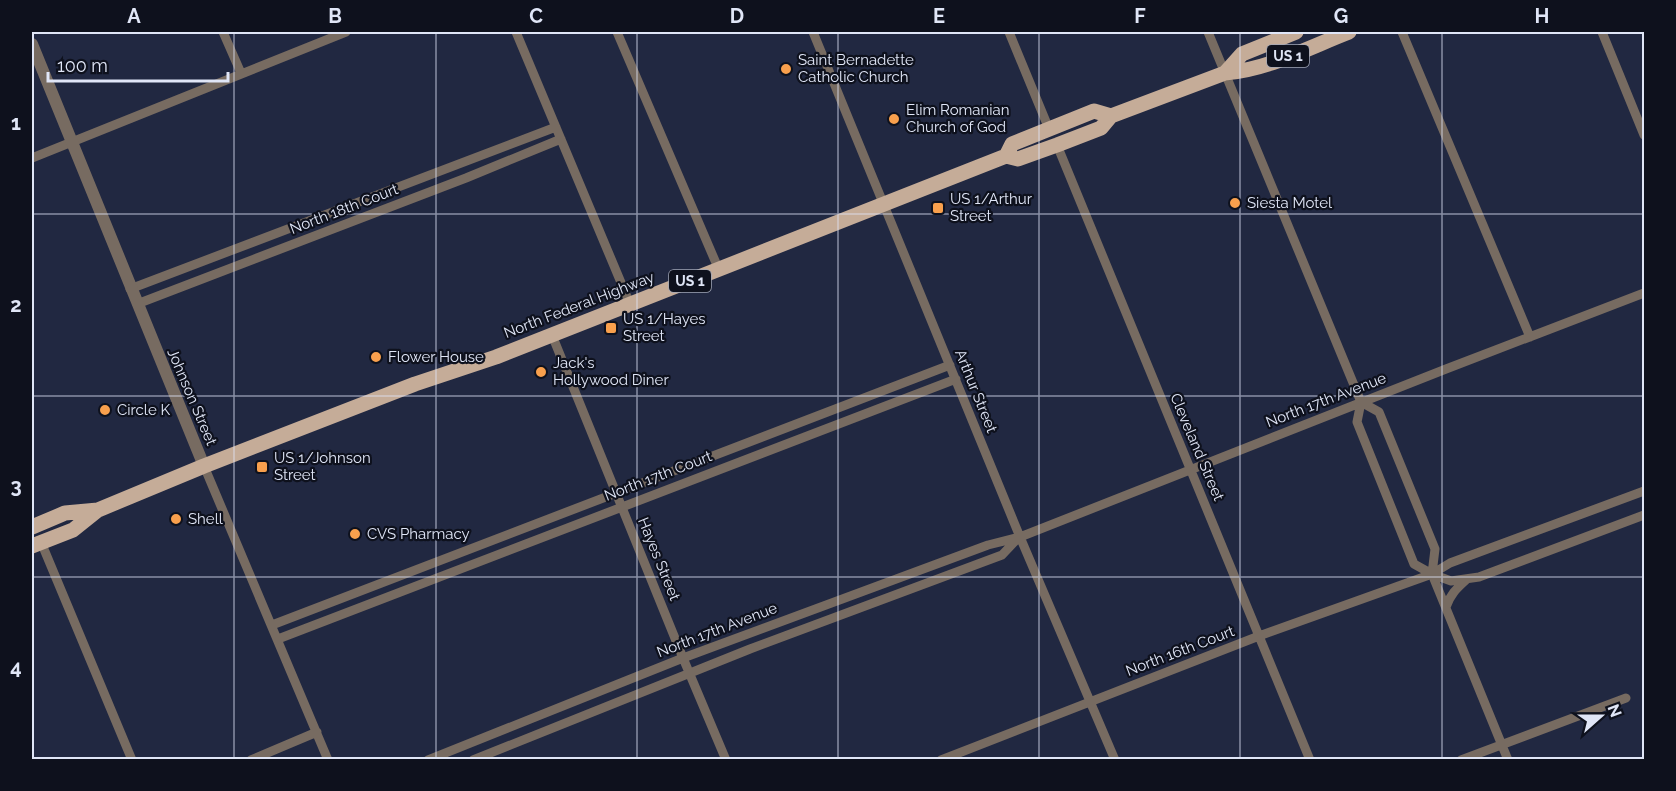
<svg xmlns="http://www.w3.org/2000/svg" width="1676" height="791" font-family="Raleway,sans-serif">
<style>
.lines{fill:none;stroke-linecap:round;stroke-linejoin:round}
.minor{stroke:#776b61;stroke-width:9}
.tertiary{stroke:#776b61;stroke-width:12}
.primary{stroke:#c5ac98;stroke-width:15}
.grid{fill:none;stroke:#e0e6f7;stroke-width:1.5;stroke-opacity:0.55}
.poi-dot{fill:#f9a04d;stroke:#0e111d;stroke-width:2}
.labels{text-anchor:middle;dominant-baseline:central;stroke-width:4.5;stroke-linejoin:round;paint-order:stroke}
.shield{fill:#0e111d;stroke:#a1a6b6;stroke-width:1.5}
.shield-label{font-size:14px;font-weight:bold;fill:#e0e6f7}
.poi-label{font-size:15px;fill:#e0e6f7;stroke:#0e111d;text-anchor:start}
.street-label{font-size:15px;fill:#e0e6f7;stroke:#0e111d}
.neatline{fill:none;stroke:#e0e6f7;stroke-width:2}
.grid-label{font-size:20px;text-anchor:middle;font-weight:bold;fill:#e0e6f7}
</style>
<rect width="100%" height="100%" fill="#212841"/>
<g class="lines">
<!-- minor -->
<path class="minor" d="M223,32l18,41
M516,32l114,272
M617,32l102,238
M813,32l207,505 95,223
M1009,32l40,97
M1208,32l153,370 -4,20 57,142 18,10 19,7 28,-4 165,-62
M1402,32l128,305
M1602,32l42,103
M1057,145l253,615
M32,158l314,-126
M130,289l426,-162
M137,304l329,-126 95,-39
M552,335l131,323 43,102
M1361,402l18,10 56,137 -3,25 76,186
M204,466l124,294
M41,542l91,218
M1446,607c4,-12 10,-18 20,-27
M272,625l678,-260
M278,639l678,-260
M251,760l66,-28
M428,760l255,-102 305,-113 32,-8 426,-168 198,-76
M473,760l277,-111 252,-94 17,-18
M941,760l318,-124 173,-62 18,-11 194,-72
M1461,760l165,-62"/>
<!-- tertiary -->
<path class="tertiary" d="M32,44l172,422"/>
<!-- primary -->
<path class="primary" d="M1225,73l17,-19 54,-22
M1006,156l12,3 39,-14 44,-17 10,-12 114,-43c42,-3 85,-26 124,-41
M1006,156l6,-12 82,-33 17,5
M32,527l33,-14 33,-3
M32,546l41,-16 25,-20 106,-44 211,-82 81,-27 510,-201"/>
</g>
<!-- grid -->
<path class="grid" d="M234,32v728M436,32v728M637,32v728M838,32v728M1039,32v728M1240,32v728M1442,32v728M32,214h1612M32,396h1612M32,577h1612"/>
<!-- markers -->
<g class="poi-dot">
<circle cx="786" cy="69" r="6"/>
<circle cx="894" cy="119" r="6"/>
<circle cx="1235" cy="203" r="6"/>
<rect x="932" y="202" width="12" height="12" rx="3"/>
<rect x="605" y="322" width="12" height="12" rx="3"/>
<circle cx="376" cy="357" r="6"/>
<circle cx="541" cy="372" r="6"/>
<circle cx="105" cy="410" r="6"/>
<rect x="256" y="461" width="12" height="12" rx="3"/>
<circle cx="176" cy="519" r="6"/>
<circle cx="355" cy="534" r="6"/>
</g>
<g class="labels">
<!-- shield labels -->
<g class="shield">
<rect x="1267" y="45" width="42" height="22" rx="4.5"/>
<rect x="669" y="270" width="42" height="22" rx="4.5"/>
</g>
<g class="shield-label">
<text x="1288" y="56">US 1</text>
<text x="690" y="281">US 1</text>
</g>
<!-- poi labels -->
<g class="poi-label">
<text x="798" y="60">Saint Bernadette<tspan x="798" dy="17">Catholic Church</tspan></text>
<text x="906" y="110">Elim Romanian<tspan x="906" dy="17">Church of God</tspan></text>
<text x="950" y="199">US 1/Arthur<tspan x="950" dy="17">Street</tspan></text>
<text x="1247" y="203">Siesta Motel</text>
<text x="623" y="319">US 1/Hayes<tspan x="623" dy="17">Street</tspan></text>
<text x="388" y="357">Flower House</text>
<text x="553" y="363">Jack's<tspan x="553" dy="17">Hollywood Diner</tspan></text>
<text x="117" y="410">Circle K</text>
<text x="274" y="458">US 1/Johnson<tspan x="274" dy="17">Street</tspan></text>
<text x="188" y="519">Shell</text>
<text x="367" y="534">CVS Pharmacy</text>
</g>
<!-- street labels -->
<g class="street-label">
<text transform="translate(344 209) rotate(-21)">North 18th Court</text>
<text transform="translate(579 305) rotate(-21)">North Federal Highway</text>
<text transform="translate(976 391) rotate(68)">Arthur Street</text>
<text transform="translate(192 397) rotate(67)">Johnson Street</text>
<text transform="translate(1326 400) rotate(-21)">North 17th Avenue</text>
<text transform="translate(1197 447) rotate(67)">Cleveland Street</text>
<text transform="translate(658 476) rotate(-21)">North 17th Court</text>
<text transform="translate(659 559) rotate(68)">Hayes Street</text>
<text transform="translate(717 630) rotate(-21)">North 17th Avenue</text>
<text transform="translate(1180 651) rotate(-21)">North 16th Court</text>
</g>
</g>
<!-- border -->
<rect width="1676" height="791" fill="none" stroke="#0e111d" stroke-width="66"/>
<!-- north arrow -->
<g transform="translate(1601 716) rotate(69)" stroke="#0e111d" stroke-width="4.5" paint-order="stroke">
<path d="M0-4.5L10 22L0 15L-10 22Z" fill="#e0e6f7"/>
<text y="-9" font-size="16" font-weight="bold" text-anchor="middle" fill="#e0e6f7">N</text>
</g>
<!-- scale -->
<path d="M48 72v9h180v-9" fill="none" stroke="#e0e6f7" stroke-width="3"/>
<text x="57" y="72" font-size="18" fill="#e0e6f7" stroke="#0e111d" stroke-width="4.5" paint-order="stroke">100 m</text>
<rect x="33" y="33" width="1610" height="725" class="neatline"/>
<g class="grid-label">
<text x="134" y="23">A</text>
<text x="335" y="23">B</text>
<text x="536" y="23">C</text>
<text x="737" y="23">D</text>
<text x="939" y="23">E</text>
<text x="1140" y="23">F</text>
<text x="1341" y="23">G</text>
<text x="1542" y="23">H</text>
<text x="16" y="130">1</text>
<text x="16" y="312">2</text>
<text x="16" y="493">3</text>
<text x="16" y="674">4</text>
</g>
</svg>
